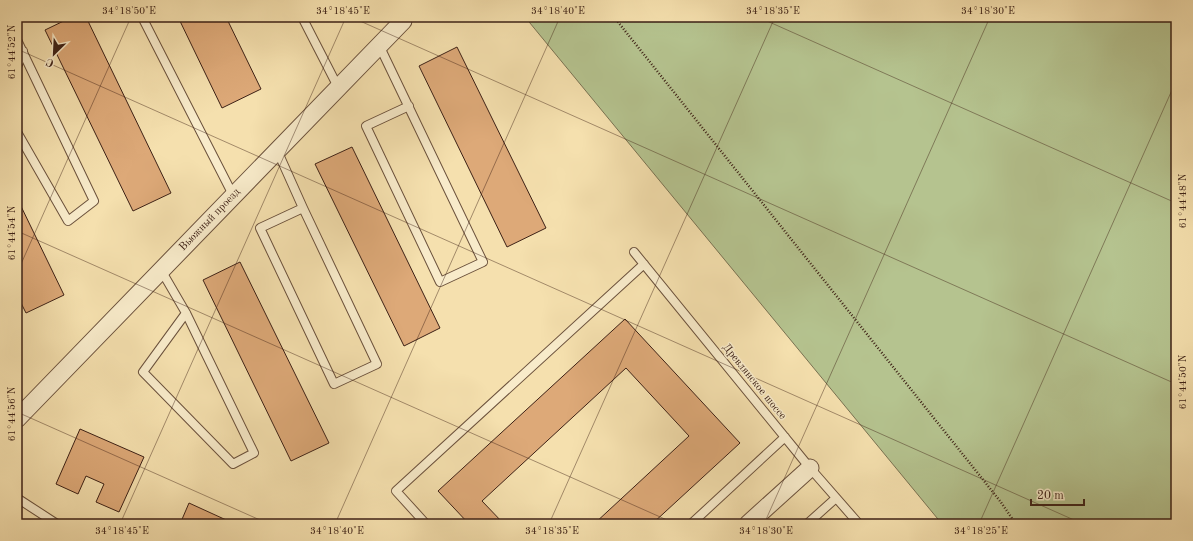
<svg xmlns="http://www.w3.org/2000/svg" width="1193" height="541" font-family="'Old Standard TT',serif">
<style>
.green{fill:#b5c38f;stroke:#797252}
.building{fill:#dda978;stroke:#3d2116}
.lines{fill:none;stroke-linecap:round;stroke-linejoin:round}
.service-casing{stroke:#6b513c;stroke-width:10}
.minor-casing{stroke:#6b513c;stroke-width:19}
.path{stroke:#3d2116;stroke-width:2.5;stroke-dasharray:1 2;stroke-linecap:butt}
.service{stroke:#f8ebca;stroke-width:8}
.minor{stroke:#f8ebca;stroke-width:17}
.ticks{fill:none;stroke:#3d2116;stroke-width:1;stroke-opacity:0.45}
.labels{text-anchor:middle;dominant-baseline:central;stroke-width:3;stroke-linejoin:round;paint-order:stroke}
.street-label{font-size:11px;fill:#3d2116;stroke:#f8ebca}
.neatline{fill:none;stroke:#3d2116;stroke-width:1.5}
.ticks-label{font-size:10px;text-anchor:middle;fill:#3d2116}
</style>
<rect width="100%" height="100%" fill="#f5e0ae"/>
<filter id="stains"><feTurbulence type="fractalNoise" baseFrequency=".005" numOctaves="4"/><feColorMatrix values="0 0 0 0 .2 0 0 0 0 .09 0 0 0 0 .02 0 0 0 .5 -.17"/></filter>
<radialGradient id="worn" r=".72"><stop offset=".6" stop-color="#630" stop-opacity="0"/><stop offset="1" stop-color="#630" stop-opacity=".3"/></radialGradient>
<!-- green -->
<path class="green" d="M525,17h651v507h-234z"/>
<!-- building -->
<path class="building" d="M72,17h14l85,176 -38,18 -88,-181z
M178,17h48l35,72 -39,19z
M457,47l89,181 -39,19 -88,-181z
M352,147l88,181 -36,18 -89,-182z
M17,198l47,97 -38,18 -9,-18z
M240,262l89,181 -38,18 -88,-181z
M625,319l115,124 -88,81h-58l95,-88 -63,-68 -144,133 22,23h-35l-31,-33z
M80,429l64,28 -25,55 -23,-10 8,-18 -18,-8 -8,18 -22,-10z
M189,503l46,21h-55z"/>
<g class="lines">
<defs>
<path id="service" d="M142,17l91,178
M302,17l36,70
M17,40l77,161 -26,20 -51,-89
M379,45l104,217 -43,20 -74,-156 43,-20
M17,67l6,-16
M277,150l26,58 74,156 -43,20 -74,-156 43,-20
M634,252l176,216 49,56
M161,270l25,43 68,140 -21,11 -90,-92 43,-59
M17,498l40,26
M426,524l-30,-33 248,-227
M691,524l94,-87
M807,524l29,-26"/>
<path id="minor" d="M17,419l386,-398
M748,524l62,-56"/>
</defs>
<!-- service casing -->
<use href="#service" class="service-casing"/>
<!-- minor casing -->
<use href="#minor" class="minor-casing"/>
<!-- path -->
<path class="path" d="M614,17l386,484 16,23"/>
<!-- service -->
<use href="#service" class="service"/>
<!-- minor -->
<use href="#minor" class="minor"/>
</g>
<!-- ticks -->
<path class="ticks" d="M351,17l825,367M758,17l418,186M1165,17l11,5M17,49l1066,475M17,231l659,293M17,273l114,-256M17,412l252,112M120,524l226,-507M335,524l225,-507M549,524l226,-507M764,524l226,-507M979,524l197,-443"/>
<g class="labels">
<!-- street labels -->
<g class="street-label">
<text transform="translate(210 220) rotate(-46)">Вьюжный проезд</text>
<text transform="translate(754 382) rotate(51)">Древлянское шоссе</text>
</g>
</g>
<!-- margin -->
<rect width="1193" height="541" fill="none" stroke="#f5e0ae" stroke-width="44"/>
<!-- north arrow -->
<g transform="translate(54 54) rotate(204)" stroke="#f8ebca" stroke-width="3" paint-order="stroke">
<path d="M0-3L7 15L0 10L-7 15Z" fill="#3d2116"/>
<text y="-6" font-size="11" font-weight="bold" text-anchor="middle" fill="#3d2116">С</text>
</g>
<!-- scale -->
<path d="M1031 499v6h53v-6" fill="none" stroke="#3d2116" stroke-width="2"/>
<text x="1037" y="499" font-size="12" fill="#3d2116" stroke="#f8ebca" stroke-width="3" paint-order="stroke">20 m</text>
<rect x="22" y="22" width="1149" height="497" class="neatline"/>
<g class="ticks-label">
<text x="129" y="14">34°18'50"E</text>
<text x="343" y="14">34°18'45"E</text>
<text x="558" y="14">34°18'40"E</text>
<text x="773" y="14">34°18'35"E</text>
<text x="988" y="14">34°18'30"E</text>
<text transform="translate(11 52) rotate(-90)" y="4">61°44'52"N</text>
<text transform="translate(1182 201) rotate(-90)" y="4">61°44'48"N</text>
<text transform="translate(11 233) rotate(-90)" y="4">61°44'54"N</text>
<text transform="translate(1182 382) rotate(-90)" y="4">61°44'50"N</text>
<text transform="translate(11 414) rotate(-90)" y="4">61°44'56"N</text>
<text x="122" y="534">34°18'45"E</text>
<text x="337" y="534">34°18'40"E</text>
<text x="552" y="534">34°18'35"E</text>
<text x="766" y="534">34°18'30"E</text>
<text x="981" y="534">34°18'25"E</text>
</g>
<rect width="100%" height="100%" filter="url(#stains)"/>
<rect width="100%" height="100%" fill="url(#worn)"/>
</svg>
